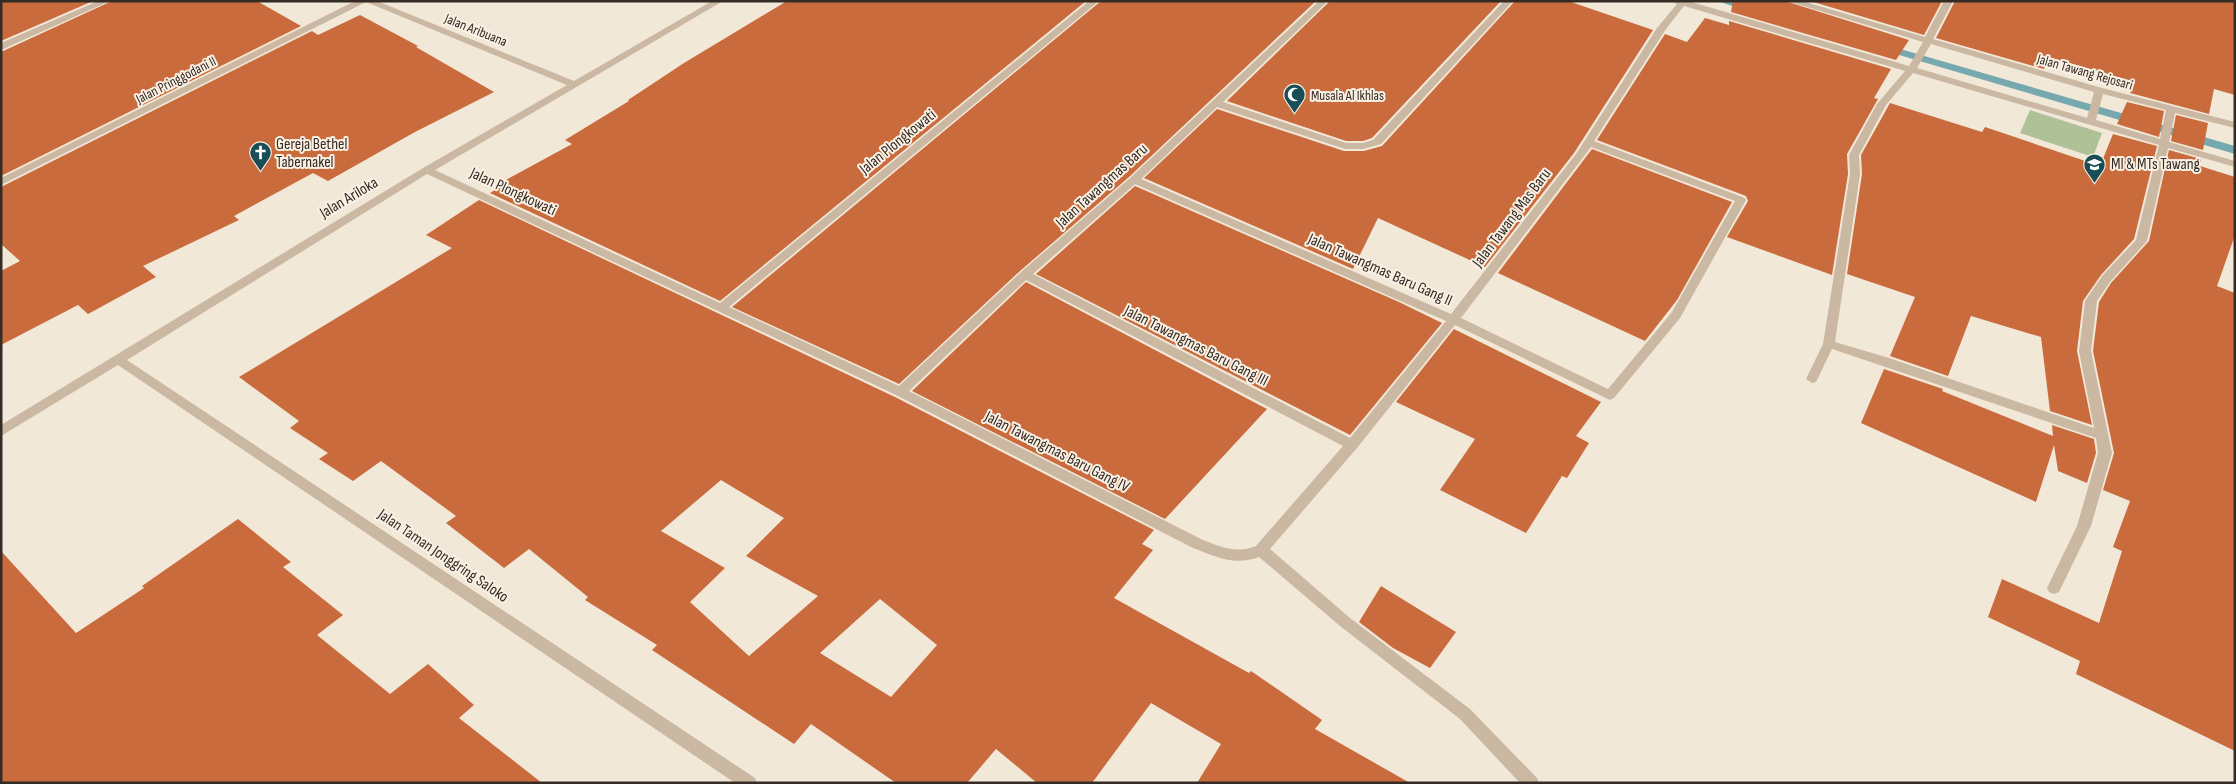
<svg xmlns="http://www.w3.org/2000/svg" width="2236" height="784" font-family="'Sofia Sans Condensed',sans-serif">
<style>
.green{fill:#afc197}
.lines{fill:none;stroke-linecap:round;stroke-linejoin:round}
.stream{fill:#76a8b0;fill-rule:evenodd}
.building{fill:#ca6b3d;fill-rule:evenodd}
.street{fill:#cab8a3;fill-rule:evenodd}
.labels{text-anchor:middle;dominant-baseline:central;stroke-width:4;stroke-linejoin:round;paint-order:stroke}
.far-street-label{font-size:14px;fill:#352c26;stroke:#faf1e4}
.far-poi-label{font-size:14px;fill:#352c26;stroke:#faf1e4;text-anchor:start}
.street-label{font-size:16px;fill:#352c26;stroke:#faf1e4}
.poi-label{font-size:16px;fill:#352c26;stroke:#faf1e4;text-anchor:start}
</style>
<rect width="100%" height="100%" fill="#f2e8d8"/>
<!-- green -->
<path class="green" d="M2030,110l72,23 -9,24 -73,-24z"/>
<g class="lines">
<!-- stream -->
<path class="stream" d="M1718,1h17l22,9 -5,3z
M1883,44l352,102v8l-356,-105 -2,-2z"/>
</g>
<!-- building -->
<path class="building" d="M1,1h92l-92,40z
M112,1h145l44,25 -300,150v-124z
M787,1h299l-366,300 -230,-108 15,-9 -3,-2 70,-38 -7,-4 64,-39 -1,-1 56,-37z
M1101,1h215l-187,176 -109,94 -121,113 -167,-77z
M1330,1h171l-129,137 -9,3h-17l-119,-40z
M1515,1h53l85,29 -79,123 -89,114 -107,-49 -25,51 -209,-91 73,-69 127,42h20l18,-5z
M1733,1h52l124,39 -13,20 -165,-48z
M1810,1h132l-18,34z
M1955,1h280v94l-21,-6 -5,25 -79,-21 5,-11 -86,-25 -5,12 -108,-31z
M360,15l58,31 -2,1 78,45 -79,40 -87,49 -15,-8 -79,43 5,4 -96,46 13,11 -68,37 -10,-9 -77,40v-74l19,-10 -19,-17v-57l311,-156 6,4z
M1705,18l24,7v-4l162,48 -17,29 4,1 -31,55 1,20 -16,101 -105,-38 21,-36 -2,-5 -149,-56 68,-106 22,8z
M2127,102l37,9 -5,26 -42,-13z
M1890,103l92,29 3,-5 115,39 13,-32 44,12 -23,93 -33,36 -18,26 -6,50 15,74 -42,-14 -9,-74 -70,-21 -23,60 -58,-20 25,-59 -68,-23 15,-100 -1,-19z
M2176,115l32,8 -5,27 -32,-9z
M1592,149l140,53 -55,98 -32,41 -147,-68z
M2169,150l32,9 -1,7 35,11v58l-18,51 18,7v458l-159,-77 4,-13 -92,-44 14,-38 97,44 23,-72 -9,-4 17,-46 -27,-11 11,-37 -21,-102 6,-49 12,-19 38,-42z
M1135,186l264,116 43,21 -92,112 -314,-161z
M479,200l416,197 259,133 -12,14 11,6 -39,48 135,75 2,-2 71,49 -7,9 95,54h-213l24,-39 -70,-41 -59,80h-55l-41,-34 -29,34h-71l-85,-59 -17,20 -142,-94 5,-5 -72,-45 3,-3 -59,-48 -25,19 -58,-45 10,-7 -75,-55 -28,20 -34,-22 9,-6 -38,-25 9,-7 -60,-44 213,-129 -26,-13zM721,480l63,38 -38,38 72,40 -69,60 -59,-54 35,-34 -64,-37zM880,599l57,46 -46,52 -71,-44z
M1026,282l241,127 -102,110 -253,-128z
M1454,329l147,73 -25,34 13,7 -22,35 -5,-2 -36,57 -86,-43 35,-51 -79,-37z
M1884,369l59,20 -1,2 111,45 -1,-11 42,14 2,14 -9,30 -29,-12 -4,-26 -18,57 -175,-79z
M238,519l53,43 -8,5 60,48 -26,20 73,59 38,-30 46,41 -15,13 83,65h-541v-232l75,82 68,-45 -2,-2z
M1381,586l75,46 -26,36 -37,-20 -34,-26z"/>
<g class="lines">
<!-- street -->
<path class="street" d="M98,1h12l-109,49v-7z
M355,1h22l197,80 138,-80h11l-288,169 285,133 369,-302h10l-370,306 170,79 122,-114 109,-94 189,-177h9l-105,101 123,41h17l10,-3 131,-139h9l-132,143 -18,5h-18l-128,-42 -76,72 310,135 125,-160 81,-126 20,-24 -5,-3h16l221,65 14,-24 -136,-41h15l123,36 19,-36h9l-20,38 169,49 133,34v6l-60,-15 -6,29 66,19v6l-67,-19 -21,93 -37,41 -13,19 -6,50 21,102 -21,73 -32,66 -5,2 -5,-2 -2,-4 30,-62 21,-73 -2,-15 -264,-89 -16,33 -4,1 -6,-4 17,-35 27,-170 -1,-19 28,-51 28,-33 -221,-65 -18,23 -72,112 151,57 1,2 -66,118 -66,80 -4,2 -155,-75 -98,123 -87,101 80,69 120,91 67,69 2,5h-19l-60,-64 -120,-93 -81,-69c-24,9 -43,0 -66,-9l-297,-153 -469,-221 -300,186 628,418 2,5h-22l-617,-418 -117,71v-11l422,-257 144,-83 -201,-83 -365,183v-7zM1931,44l163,48 -7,26 -170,-50zM1913,73l246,72 -23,95 -34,36 -17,25 -6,50 15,77 -205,-70 -54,-16 25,-168 -1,-19 27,-50zM2103,94l63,16 -6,29 -64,-19zM1591,147l144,54 -63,111 -64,77 -147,-71zM1135,184l311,137 -96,117 -317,-164zM1026,280l317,166 -87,100c-19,8 -35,1 -53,-6l-294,-149z"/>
</g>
<!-- icons -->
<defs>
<symbol id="mosque-pin" viewBox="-11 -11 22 30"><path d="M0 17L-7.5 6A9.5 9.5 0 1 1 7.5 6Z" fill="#1a4e57" stroke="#faf1e4"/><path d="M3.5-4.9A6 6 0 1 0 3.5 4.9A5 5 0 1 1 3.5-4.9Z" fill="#fff"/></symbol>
<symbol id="church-pin" viewBox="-11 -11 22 30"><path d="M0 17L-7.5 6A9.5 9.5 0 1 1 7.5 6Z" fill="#1a4e57" stroke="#faf1e4"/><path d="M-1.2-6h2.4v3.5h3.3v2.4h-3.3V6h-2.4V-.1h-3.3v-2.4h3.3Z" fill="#fff"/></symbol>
<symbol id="school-pin" viewBox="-11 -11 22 30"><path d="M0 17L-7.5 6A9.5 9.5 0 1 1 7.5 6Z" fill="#1a4e57" stroke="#faf1e4"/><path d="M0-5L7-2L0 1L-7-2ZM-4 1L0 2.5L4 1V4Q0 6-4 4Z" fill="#fff"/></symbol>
</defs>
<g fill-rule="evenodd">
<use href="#mosque-pin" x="1282" y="82" width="25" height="34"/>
<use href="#church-pin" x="248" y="140" width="25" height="34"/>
<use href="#school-pin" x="2082" y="152" width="25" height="34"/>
</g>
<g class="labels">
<!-- far-street labels -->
<g class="far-street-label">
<text transform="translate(476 30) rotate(22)">Jalan Aribuana</text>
<text transform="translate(2085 72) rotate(16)">Jalan Tawang Rejosari</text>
<text transform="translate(176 80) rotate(-27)">Jalan Pringgodani II</text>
</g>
<!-- far-poi labels -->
<g class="far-poi-label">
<text x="1311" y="95">Musala Al Ikhlas</text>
</g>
<!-- street labels -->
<g class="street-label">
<text transform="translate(898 142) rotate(-39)">Jalan Plongkowati</text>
<text transform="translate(1102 186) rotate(-42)">Jalan Tawangmas Baru</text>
<text transform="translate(513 192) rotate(25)">Jalan Plongkowati</text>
<text transform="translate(349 198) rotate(-31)">Jalan Ariloka</text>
<text transform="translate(1512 218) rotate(-53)">Jalan Tawang Mas Baru</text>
<text transform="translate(1380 270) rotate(24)">Jalan Tawangmas Baru Gang II</text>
<text transform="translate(1196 346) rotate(27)">Jalan Tawangmas Baru Gang III</text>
<text transform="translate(1057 452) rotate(27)">Jalan Tawangmas Baru Gang IV</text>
<text transform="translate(443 556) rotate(34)">Jalan Taman Jonggring Saloko</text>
</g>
<!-- poi labels -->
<g class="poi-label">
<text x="276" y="144">Gereja Bethel<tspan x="276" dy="18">Tabernakel</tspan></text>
<text x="2111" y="164">MI &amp; MTs Tawang</text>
</g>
</g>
<!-- border -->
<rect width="2236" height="784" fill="none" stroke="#352c26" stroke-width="5"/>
</svg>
